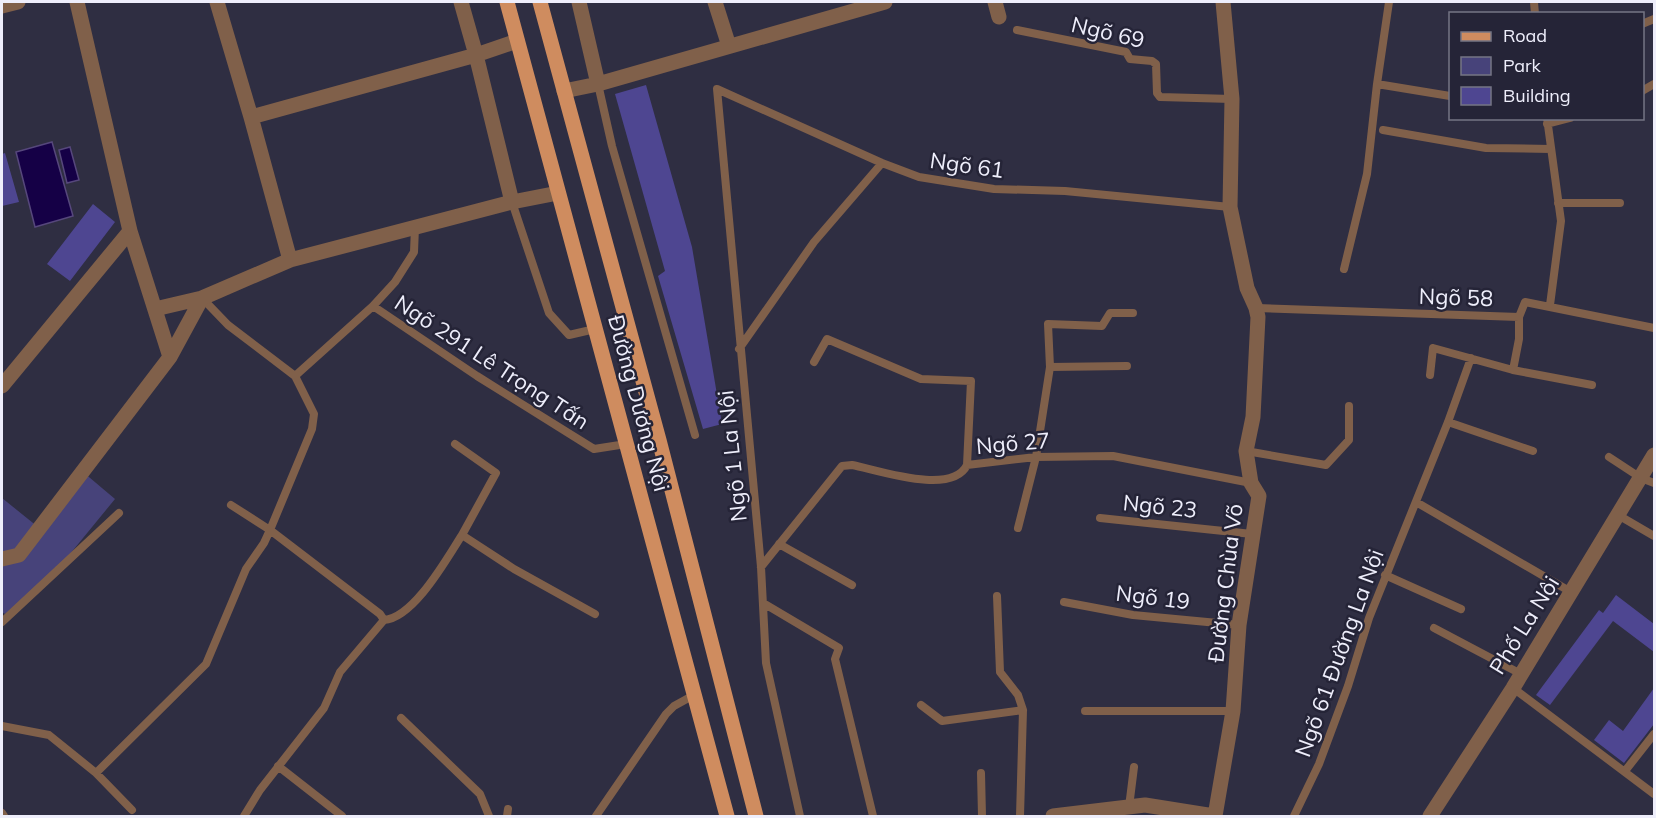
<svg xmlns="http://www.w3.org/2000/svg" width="1656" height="818" font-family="Mulish,sans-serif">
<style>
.green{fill:#47437a}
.water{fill:#150046;stroke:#56477c;stroke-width:1.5}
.building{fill:#4e4691}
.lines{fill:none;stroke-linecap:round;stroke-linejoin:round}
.lane{stroke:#80604a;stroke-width:8}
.street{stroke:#80604a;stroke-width:15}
.primary{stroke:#cf8c5f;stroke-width:15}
.labels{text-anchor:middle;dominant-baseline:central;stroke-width:5;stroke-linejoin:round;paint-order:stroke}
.street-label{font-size:22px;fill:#eeeefb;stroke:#252437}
</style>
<rect width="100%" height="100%" fill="#2f2e42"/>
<!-- green -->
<path class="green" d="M83,472l32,27 -68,83 -42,32 -3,-2v-52l17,-5z
M2,498l36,29 -20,26 -16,5z"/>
<!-- water -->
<path class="water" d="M52,142l21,74 -38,11 -19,-75z
M70,147l9,33 -12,3 -8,-33z"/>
<!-- building -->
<path class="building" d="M646,85l46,162 30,177 -19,5 -45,-153 7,-5 -50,-177z
M5,153l14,49 -17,4v-52z
M93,204l22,18 -45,59 -23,-17z
M1616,595l38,29v28l-41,-31 -63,84 -14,-10 63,-85 4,3z
M1654,688v36l-30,39 -30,-23 15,-20 14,11z"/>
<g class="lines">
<!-- lane -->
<path class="lane" d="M1389,2l-12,82 73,12
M1534,2l1,12
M1642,24l12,-5
M1017,30l109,22 4,7 22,2 4,3 1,29 3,4 72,2
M598,84l14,62 83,289
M1642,91l12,-7
M1547,118l14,103 -11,84
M1547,124l23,-6
M1383,130l103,18 65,1
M512,202l37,111 20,22 26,-6
M1558,203h62
M1344,269l23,-95 10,-90
M202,298l26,27 67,51 78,-70 22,-24 19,-30 1,-25
M373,306l104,70 117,73 32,-5
M1256,308l263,9v22l-6,31 79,15
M1519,317l6,-15 129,26
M739,349l75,-107 68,-79
M814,362l13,-23 94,40 50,2 -4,84 69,-8 77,-1 138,27
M1050,367l77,-1
M1430,375l3,-27 80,22
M1448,422l85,29
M455,444l41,29 -34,62 52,34 81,45
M1246,451l80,14 23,-25v-34
M1609,457l32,21 13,5
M1416,502l155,90
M231,505l39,25 110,84 4,6
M1618,515l36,21
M1100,518l152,16
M1018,528l18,-71 14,-90 -2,-43 54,2 8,-13h23
M779,544l73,41
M761,567l81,-101 10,-1c26,5 100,31 115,0
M1385,575l76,34
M997,596l3,76 18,23 5,15
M1064,602l69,13 106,10
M763,603l76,45 -4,11 38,157
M384,620c30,-2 63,-62 78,-85
M2,622l117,-109
M1434,628l87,46
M1513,688l141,106
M921,705l21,16 81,-11 -3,106
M1085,711h148
M401,718l79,76 9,22
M2,726l47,9 47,38 36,37
M278,766l64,50
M1625,771l29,-37
M96,773l110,-109 40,-95 18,-26 6,-13 42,-101 2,-15 -19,-38
M981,773l1,43
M1129,807l5,-40
M2,813l2,3
M244,816l16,-26 64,-82 16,-36 44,-52
M507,816l1,-7
M596,816l70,-102 8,-8 20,-11
M800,816l-34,-153 -5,-96 -44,-478 165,74 37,14 75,12 71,2 165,16
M1294,816l25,-52 29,-78 21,-68 79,-196 23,-64"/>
<!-- street -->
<path class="street" d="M217,2l34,115 39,143
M461,2l15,53 36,147
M579,2l19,82
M715,2l14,44
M995,2l4,15
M2,6l16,-4
M564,91l34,-7 287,-82
M251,117l225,-62 41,-14
M130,231l40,126
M155,309l47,-11
M2,386l128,-155 -53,-229
M2,559l17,-4 151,-198 32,-59 88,-38 222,-58 46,-9
M1053,816l92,-11 69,11
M1215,816l18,-105 6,-86 20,-129 -8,-13 -5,-32 7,-34 5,-100 -2,-9 -9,-20 -17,-81 2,-108 -9,-97
M1430,816l83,-128 141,-233"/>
<!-- primary -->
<path class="primary" d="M507,2l220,814
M540,2l119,438 97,376"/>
</g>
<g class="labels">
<!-- street labels -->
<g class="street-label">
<text transform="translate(1108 32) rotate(13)">Ngõ 69</text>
<text transform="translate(967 165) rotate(8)">Ngõ 61</text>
<text transform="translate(1456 297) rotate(2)">Ngõ 58</text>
<text transform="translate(492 362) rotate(33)">Ngõ 291 Lê Trọng Tấn</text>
<text transform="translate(639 403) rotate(75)">Đường Dương Nội</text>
<text transform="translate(1013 443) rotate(-5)">Ngõ 27</text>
<text transform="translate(732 456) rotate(-96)">Ngõ 1 La Nội</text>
<text transform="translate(1160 506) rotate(6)">Ngõ 23</text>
<text transform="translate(1225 583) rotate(-83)">Đường Chùa Võ</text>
<text transform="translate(1153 597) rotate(7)">Ngõ 19</text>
<text transform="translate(1524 625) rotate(-58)">Phố La Nội</text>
<text transform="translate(1339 653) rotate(-70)">Ngõ 61 Đường La Nội</text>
</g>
</g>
<!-- border -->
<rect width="1656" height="818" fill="none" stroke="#eeeefb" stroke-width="6"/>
<!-- legend -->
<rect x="1449" y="12" width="195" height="108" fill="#252437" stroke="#757585" stroke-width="1.5"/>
<rect x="1461" y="32" width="30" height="9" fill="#cf8c5f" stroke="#757585" stroke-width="1.5"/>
<text x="1503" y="42" font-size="18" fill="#eeeefb">Road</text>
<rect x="1461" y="57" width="30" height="18" fill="#47437a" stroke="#757585" stroke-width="1.5"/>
<text x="1503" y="72" font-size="18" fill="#eeeefb">Park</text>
<rect x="1461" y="87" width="30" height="18" fill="#4e4691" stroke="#757585" stroke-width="1.5"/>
<text x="1503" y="102" font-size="18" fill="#eeeefb">Building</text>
</svg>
